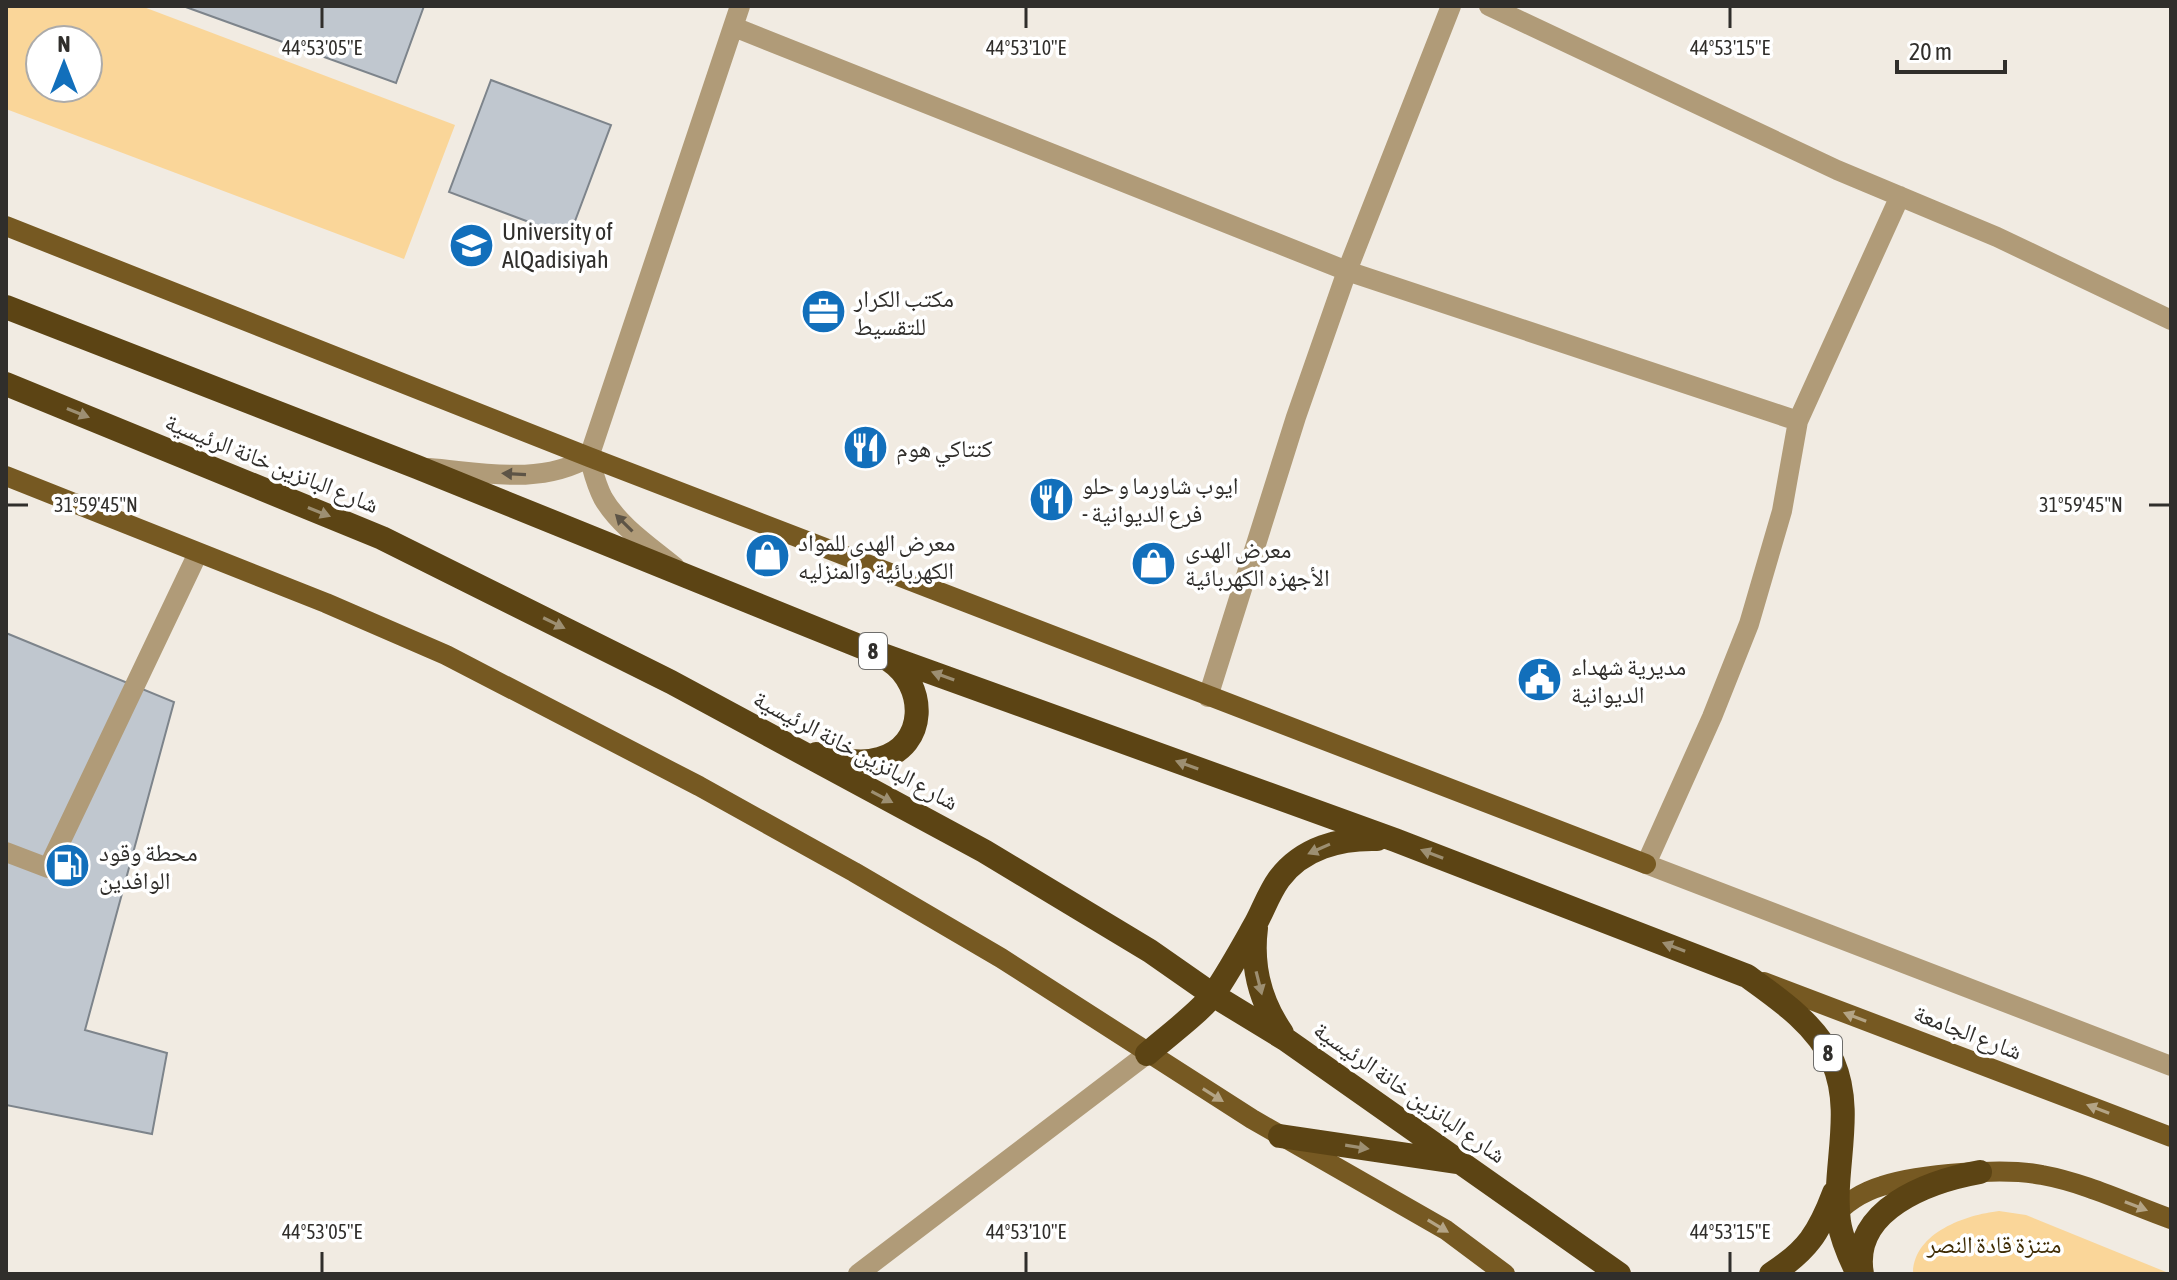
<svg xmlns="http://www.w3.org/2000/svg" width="2177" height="1280" font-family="'Asap Condensed','Noto Naskh Arabic',sans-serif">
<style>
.green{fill:#fad699;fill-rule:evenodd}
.building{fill:#c0c7cf;stroke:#7d848b;stroke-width:2}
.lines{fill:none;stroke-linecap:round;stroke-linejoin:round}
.minor{stroke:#b09b78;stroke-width:20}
.major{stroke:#765922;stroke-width:20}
.highway{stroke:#5c4414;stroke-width:24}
.oneway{fill:#9d8f72}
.oneway2{fill:#5d5446}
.oneway3{fill:#b4a485}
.ticks{fill:none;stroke:#302e2b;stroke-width:3}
.labels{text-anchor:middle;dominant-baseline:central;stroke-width:7;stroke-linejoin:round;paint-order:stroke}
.shield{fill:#fff;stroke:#6e6d6b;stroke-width:2}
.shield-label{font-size:22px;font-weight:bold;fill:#302e2b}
.poi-label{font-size:24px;fill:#302e2b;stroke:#fff;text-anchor:start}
.street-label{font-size:24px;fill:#302e2b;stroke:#fff}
.park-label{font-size:24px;fill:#3e2b03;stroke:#fff}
.ticks-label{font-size:20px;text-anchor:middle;fill:#302e2b;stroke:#fff;stroke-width:7;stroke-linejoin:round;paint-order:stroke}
</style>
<rect width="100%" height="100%" fill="#f1ebe2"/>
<!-- green -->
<path class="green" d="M6,6h135l314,119 -51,134 -398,-150zM40,40h48v48h-48z
M1999,1211l27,4 145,59h-258c0,-41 52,-59 86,-63z"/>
<!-- building -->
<path class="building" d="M183,6h241l-28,77z
M491,80l120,45 -42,112 -120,-45z
M6,633l168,69 -89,328 82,23 -15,81 -146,-29z"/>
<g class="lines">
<!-- minor -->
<path class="minor" d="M1489,6l348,164 160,67 174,83
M734,27l613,244 451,150
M1900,196l-102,225 -16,90 -33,113 -37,93 -66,147 525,202
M429,468c52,4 112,18 160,-11
M675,567c-24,-20 -56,-41 -72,-69 -7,-13 -10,-27 -14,-41l151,-451
M1208,697l88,-280 51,-146 104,-265
M6,852l42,16 150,-315
M858,1274l289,-220"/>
<!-- major -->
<path class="major" d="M6,226l583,231 1057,407
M6,476l320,127 120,52 253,131 155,86 147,86 251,161 194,111 59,44
M1764,982l407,155
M1831,1219c13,-15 31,-27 51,-33 37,-12 122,-19 160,-11 44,8 87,29 129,44"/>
<!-- highway -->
<path class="highway" d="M6,307l411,160 452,183 526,190 352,136c32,23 70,49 86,86 22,51 -1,108 6,160 3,18 11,36 19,52
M6,384l376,154 289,144 313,169 166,100 63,44 72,44 334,235
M816,754c20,5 44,11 63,5 49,-13 48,-74 10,-99
M1256,928c-5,39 4,73 26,105
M1147,1054c19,-17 54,-42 68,-62 15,-22 28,-46 41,-69 8,-15 13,-30 23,-44 23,-31 61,-41 98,-40
M1280,1136l176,26
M1771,1274c36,-23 48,-41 63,-81
M1862,1274c-12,-65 68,-93 118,-102"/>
</g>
<!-- one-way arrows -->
<defs><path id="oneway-solid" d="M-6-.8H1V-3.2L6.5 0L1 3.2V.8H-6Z" transform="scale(2)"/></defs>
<g class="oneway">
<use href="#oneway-solid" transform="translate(78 413) rotate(22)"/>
<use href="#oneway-solid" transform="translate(319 512) rotate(22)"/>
<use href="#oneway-solid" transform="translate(554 623) rotate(26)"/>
<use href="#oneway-solid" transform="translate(943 676) rotate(-160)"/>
<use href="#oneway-solid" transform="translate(1187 765) rotate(-160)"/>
<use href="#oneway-solid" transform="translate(882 797) rotate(28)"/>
<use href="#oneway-solid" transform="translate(1319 849) rotate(156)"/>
<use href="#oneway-solid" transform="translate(1432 854) rotate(-159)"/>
<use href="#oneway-solid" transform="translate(1674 947) rotate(-159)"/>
<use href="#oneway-solid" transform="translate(1259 983) rotate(76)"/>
<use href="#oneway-solid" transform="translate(1357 1147) rotate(9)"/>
</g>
<g class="oneway2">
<use href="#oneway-solid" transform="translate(514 474) rotate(-177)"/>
<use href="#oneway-solid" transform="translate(624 523) rotate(-135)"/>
</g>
<g class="oneway3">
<use href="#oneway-solid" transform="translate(1855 1017) rotate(-159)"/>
<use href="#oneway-solid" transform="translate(1213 1095) rotate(32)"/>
<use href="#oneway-solid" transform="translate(2098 1109) rotate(-159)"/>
<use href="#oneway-solid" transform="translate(2136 1206) rotate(21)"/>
<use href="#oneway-solid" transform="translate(1438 1226) rotate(31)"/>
</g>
<!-- ticks -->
<path class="ticks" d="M322,8v20M1026,8v20M1730,8v20M8,505h20M2149,505h20M322,1252v20M1026,1252v20M1730,1252v20"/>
<!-- icons -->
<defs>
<symbol id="university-disc" viewBox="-11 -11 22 22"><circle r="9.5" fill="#126fbb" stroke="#fff"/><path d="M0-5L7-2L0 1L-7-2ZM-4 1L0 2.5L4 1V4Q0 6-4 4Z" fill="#fff"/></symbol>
<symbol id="office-disc" viewBox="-11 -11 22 22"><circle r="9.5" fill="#126fbb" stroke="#fff"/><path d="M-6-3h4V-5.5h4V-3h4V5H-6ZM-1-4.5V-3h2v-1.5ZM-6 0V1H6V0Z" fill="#fff"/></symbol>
<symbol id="restaurant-disc" viewBox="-11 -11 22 22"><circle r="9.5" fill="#126fbb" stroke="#fff"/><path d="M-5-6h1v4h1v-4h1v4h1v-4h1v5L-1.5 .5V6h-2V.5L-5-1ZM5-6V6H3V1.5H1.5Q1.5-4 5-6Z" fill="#fff"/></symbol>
<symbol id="shop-disc" viewBox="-11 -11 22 22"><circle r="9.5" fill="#126fbb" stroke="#fff"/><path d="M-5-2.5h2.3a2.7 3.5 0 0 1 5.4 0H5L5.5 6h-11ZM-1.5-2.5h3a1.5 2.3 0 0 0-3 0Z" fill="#fff"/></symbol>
<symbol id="civic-disc" viewBox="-11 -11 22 22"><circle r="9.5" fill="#126fbb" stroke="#fff"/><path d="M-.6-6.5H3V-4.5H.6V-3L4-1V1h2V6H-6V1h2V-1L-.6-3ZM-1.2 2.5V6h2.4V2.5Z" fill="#fff"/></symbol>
<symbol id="fuel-disc" viewBox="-11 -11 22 22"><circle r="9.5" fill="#126fbb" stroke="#fff"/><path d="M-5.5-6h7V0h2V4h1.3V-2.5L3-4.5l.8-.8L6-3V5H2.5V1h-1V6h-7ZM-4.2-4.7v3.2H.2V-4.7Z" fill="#fff"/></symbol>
</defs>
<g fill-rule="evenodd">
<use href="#university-disc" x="446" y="220" width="51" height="51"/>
<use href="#office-disc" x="798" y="286" width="51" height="51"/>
<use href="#restaurant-disc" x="840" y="422" width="51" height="51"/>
<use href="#restaurant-disc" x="1026" y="474" width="51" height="51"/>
<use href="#shop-disc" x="742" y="530" width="51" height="51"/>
<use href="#shop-disc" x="1128" y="538" width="51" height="51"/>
<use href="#civic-disc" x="1514" y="654" width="51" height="51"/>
<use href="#fuel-disc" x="42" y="840" width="51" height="51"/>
</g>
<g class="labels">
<!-- shield labels -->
<g class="shield">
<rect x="859" y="633" width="28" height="36" rx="6"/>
<rect x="1814" y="1035" width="28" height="36" rx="6"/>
</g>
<g class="shield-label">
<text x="873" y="651">8</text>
<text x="1828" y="1053">8</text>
</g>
<!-- poi labels -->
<g class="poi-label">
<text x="502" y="231">University of<tspan x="502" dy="28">AlQadisiyah</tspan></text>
<text x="854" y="298">مكتب الكرار<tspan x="854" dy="28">للتقسيط</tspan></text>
<text x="896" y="448">كنتاكي هوم</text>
<text x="1082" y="485">ايوب شاورما و حلو<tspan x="1082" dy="28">- فرع الديوانية</tspan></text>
<text x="798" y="542">معرض الهدى للمواد<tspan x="798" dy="28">الكهربائية والمنزليه</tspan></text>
<text x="1185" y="549">معرض الهدى<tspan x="1185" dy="28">الأجهزه الكهربائية</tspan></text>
<text x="1571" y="666">مديرية شهداء<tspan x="1571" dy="28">الديوانية</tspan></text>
<text x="99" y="852">محطة وقود<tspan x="99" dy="28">الوافدين</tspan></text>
</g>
<!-- street labels -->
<g class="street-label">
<text transform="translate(272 463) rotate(22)">شارع البانزين خانة الرئيسية</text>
<text transform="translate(856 750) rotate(28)">شارع البانزين خانة الرئيسية</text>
<text transform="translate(1968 1032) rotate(21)">شارع الجامعة</text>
<text transform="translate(1410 1092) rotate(35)">شارع البانزين خانة الرئيسية</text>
</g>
<!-- park labels -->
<g class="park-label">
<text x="1994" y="1244">متنزة قادة النصر</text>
</g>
</g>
<g class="ticks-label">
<text x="322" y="55">44°53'05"E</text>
<text x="1026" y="55">44°53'10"E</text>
<text x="1730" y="55">44°53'15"E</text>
<text x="96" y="512">31°59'45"N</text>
<text x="2081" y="512">31°59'45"N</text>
<text x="322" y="1239">44°53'05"E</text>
<text x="1026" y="1239">44°53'10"E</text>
<text x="1730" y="1239">44°53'15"E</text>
</g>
<!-- border -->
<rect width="2177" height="1280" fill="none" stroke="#302e2b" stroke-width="16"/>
<!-- north arrow -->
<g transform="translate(64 64)"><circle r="38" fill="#ffffff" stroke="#acabaa" stroke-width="2"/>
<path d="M0-6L14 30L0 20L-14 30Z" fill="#126fbb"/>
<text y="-12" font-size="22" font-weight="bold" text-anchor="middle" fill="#302e2b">N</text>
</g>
<!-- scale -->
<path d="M1897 60v12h108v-12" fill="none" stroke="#302e2b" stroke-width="4"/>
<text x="1909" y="60" font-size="24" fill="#302e2b" stroke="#ffffff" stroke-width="6" paint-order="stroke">20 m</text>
</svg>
